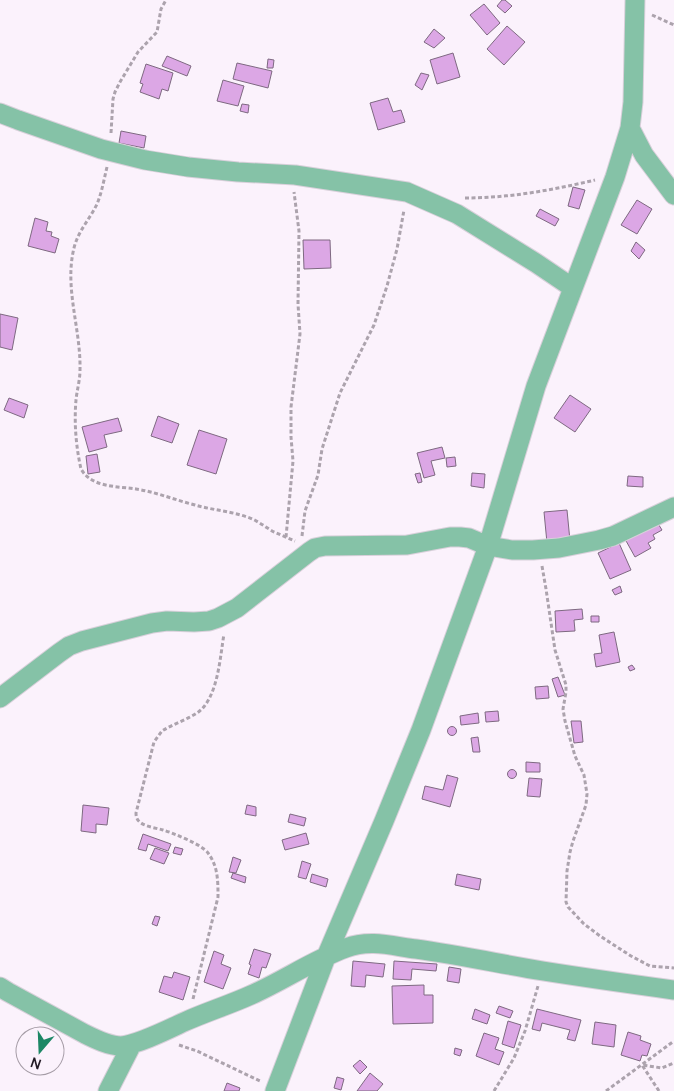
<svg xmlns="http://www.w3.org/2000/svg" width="674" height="1091" font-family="Manrope,sans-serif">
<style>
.building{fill:#dca7e5;stroke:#7e6981}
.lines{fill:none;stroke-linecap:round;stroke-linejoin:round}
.minor-casing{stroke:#d8d0da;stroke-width:21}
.path{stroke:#aca3ad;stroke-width:3;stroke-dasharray:4 2.5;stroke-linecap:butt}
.minor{stroke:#85c2a7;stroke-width:19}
</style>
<rect width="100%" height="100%" fill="#fbf2fc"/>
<!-- building -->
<path class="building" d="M502,0h3l7,6 -7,7 -8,-7z
M484,4l16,19 -13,12 -17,-20z
M507,26l18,16 -21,23 -17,-16z
M434,29l11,9 -11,10 -10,-6z
M453,53l7,24 -23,7 -7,-24z
M167,56l24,10 -4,10 -25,-10z
M268,59l6,1 -1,8h-6z
M237,63l35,8 -4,17 -35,-9z
M146,64l27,9 -5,18 -6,-2 -3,10 -19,-7 3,-8 -3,-1z
M421,73l8,2 -7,15 -7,-5z
M223,80l21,6 -6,20 -21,-5z
M388,98l5,14 8,-2 4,12 -27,8 -8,-27z
M242,104l7,1 -1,8 -8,-2z
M121,131l25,5 -2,12 -25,-5z
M573,187l12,3 -6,19 -11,-3z
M637,200l15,9 -15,25 -16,-9z
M540,209l19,10 -4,7 -19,-10z
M35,218l13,4 -2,9 6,1 -1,4 8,3 -4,14 -27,-7z
M303,240h27l1,28 -27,1z
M636,242l9,8 -6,9 -8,-8z
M0,314l18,4 -6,32 -12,-3z
M570,395l21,14 -16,23 -21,-14z
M9,398l19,7 -4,13 -20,-8z
M158,416l21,8 -7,19 -21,-7z
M118,418l4,13 -18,4 3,12 -18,5 -7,-25z
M199,430l28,9 -11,35 -29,-9z
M442,447l3,11 -14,3 4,14 -11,3 -7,-25z
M97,454l3,18 -12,2 -2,-18z
M455,457l1,9 -9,1 -1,-9z
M420,473l2,9 -4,1 -3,-9z
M472,473l13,1 -1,14 -13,-2z
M628,476l15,1v10l-16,-1z
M567,510l3,31 -23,2 -3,-31z
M657,522l5,8 -9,5 2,4 -7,4 3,5 -16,9 -10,-18z
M619,543l12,27 -21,9 -12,-26z
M620,586l2,6 -7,3 -3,-5z
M582,609l1,10 -9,1 1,11 -19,1 -1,-21z
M591,616h8v6h-8z
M614,632l6,30 -24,5 -2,-13 8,-1 -3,-18z
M632,665l3,4 -5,2 -2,-4z
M558,677l7,18 -7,2 -6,-18z
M548,686l1,12 -13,1 -1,-12z
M498,711l1,10 -13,1 -1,-10z
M478,713l1,10 -18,2 -1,-9z
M571,721h10l2,21 -9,1z
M447.5 731a4.5 4.5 0 1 1 9 0a4.5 4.5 0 1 1-9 0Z
M478,737l2,15h-7l-2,-14z
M526,762l14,1v9h-14z
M507.5 774a4.5 4.5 0 1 1 9 0a4.5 4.5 0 1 1-9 0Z
M447,775l11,3 -8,29 -28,-8 3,-13 18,4z
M529,778l13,1 -2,18 -13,-1z
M83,805l26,3 -2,17 -11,-1v9l-15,-2z
M247,805l9,2v9l-11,-2z
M290,814l16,4 -2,8 -16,-4z
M306,833l3,11 -24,6 -3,-10z
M143,834l28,10 -3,7 -20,-7 -2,7 -8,-2z
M175,847l8,2 -2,6 -8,-2z
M155,848l14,5 -5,11 -14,-5z
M233,857l8,3 -5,13 -7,-1z
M302,861l9,3 -5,15 -8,-2z
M233,873l13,4 -1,6 -14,-5z
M312,874l16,5 -2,8 -16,-5z
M457,874l24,5 -2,11 -24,-5z
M155,916l5,1 -3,9 -5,-2z
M254,949l17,5 -5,14 -4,-1 -3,11 -11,-4 3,-9 -2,-1z
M214,951l10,4 -3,9 10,4 -8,21 -19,-7z
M353,961l32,3 -2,13 -17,-2 -1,12 -14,-1z
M394,961l43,3 -1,7 -24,-2 -1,11 -18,-1z
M449,967l12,2 -2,14 -12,-2z
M174,972l16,5 -7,23 -24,-8 5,-16 8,2z
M424,985v10h9v28l-40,1 -1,-38z
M499,1006l14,5 -3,7 -14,-5z
M475,1009l15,6 -3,9 -15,-5z
M537,1009l44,11 -6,21 -8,-2 3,-9 -28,-7 -2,8 -8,-2z
M508,1021l13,4 -7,23 -12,-4z
M595,1022l21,3 -2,22 -22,-3z
M628,1032l13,4 -1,4 11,4 -4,12 -5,-1 -2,6 -19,-6z
M484,1033l15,5 -4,11 9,3 -5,13 -23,-9z
M455,1048l7,2 -2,6 -6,-2z
M360,1060l7,7 -7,7 -7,-8z
M370,1073l13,11 -6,7h-20z
M337,1077l7,2 -3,11 -7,-2z
M227,1083l13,5 -1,3h-15z"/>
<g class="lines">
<defs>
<path id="minor" d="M0,113l18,7 83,29 44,11 43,7 50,5 57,3 112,17 50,22 79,49 37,25
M630,128l14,27 30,40
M0,698l59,-45 10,-7 13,-5 70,-18 15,-2 27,1 15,-1 9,-3 19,-10 72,-56 6,-4 10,-2 82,-1 43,-8h10l9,1 19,8 24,4h21l26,-2 40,-8 14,-4 61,-29
M0,987l8,5 77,42c10,5 24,12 36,12 16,-1 48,-17 63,-24 22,-10 45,-17 67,-27 32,-14 62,-35 95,-47 24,-9 46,-2 70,1 43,6 85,15 127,22 44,7 87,13 131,19
M108,1091l24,-47
M275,1091l51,-134 58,-136 37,-91 67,-184 48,-160 79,-209 15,-49 3,-26 2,-102"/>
</defs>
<!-- minor casing -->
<use href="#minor" class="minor-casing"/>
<!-- path -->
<path class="path" d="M652,15l22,10
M111,133l2,-34 2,-7 5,-10 18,-30 19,-20 4,-23 5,-9
M107,167c-3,12 -5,25 -10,37 -7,15 -19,27 -23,44 -10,40 7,81 6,122 0,10 -3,20 -4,30 -2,23 0,47 5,69 11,19 36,17 55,20 20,3 39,11 59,16 17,5 35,6 52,12 10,3 18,10 27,15 7,3 14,6 21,9
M465,198c44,0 88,-8 130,-18
M302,536l3,-25 13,-36 4,-26 18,-56 34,-68 13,-39 10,-37 7,-39
M286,537l7,-76 -2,-24v-30l9,-73 -2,-30 1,-73 -5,-39
M542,566l4,23 9,61 11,35v7l-3,17 2,12 10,35 9,19 3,19 -1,11 -13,36 -3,11 -3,19 -1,31 2,5 16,17 16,12 31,20 19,10 24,2
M193,999l25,-102c0,-16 0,-31 -10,-44 -5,-8 -35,-20 -45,-23 -7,-2 -16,-3 -22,-7 -4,-3 -5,-6 -5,-10l18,-71 8,-11c11,-7 24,-11 35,-18 21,-14 23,-56 27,-79
M179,1045l18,6 63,30
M494,1091l20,-33 11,-27 13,-45
M606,1091l68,-50
M659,1091l-17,-26 20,3 12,-5"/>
<!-- minor -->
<use href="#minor" class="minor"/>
</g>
<!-- north arrow -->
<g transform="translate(40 1051) rotate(199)"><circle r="24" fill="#fbf2fc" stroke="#a59ca6"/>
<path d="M0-4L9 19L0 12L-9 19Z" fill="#1c8765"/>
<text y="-8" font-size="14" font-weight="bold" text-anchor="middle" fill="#231b25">N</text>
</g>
</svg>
